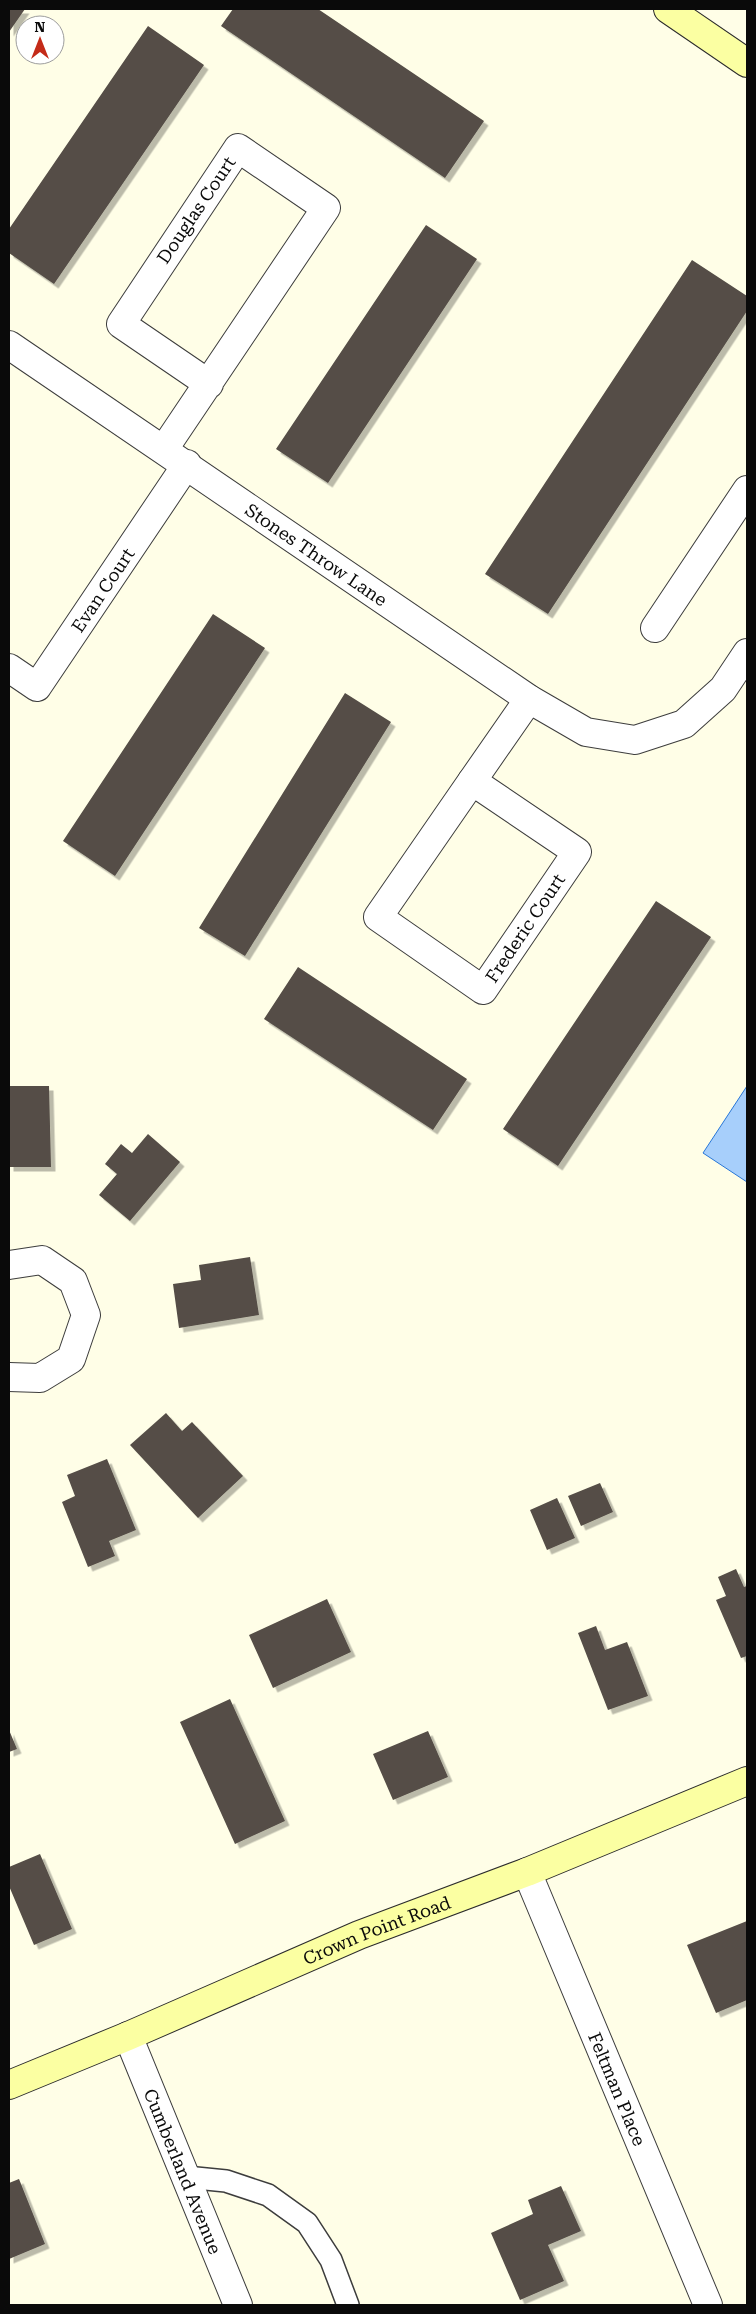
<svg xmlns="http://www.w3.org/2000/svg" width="756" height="2314" font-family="'Roboto Serif',serif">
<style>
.water{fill:#a7cffb;stroke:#2877d8}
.building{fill:#544d46;filter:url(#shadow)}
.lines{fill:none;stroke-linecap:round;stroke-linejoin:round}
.lane-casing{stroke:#3d3d3d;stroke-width:24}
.street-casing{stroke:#3d3d3d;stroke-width:30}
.secondary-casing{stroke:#2c2c2c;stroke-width:30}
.lane{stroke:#fff;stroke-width:21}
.street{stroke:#fff;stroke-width:28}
.secondary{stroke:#fbffa2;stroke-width:28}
.labels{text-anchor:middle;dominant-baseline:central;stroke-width:5;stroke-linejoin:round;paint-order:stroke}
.street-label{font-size:18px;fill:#0a0a0a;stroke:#fff}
</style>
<defs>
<filter id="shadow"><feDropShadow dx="4.5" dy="4.5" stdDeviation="0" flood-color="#0004"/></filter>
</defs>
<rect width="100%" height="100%" fill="#fffee7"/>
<!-- water -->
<path class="water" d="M747,1086v96l-44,-29z"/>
<!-- building -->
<path class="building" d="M9,9h16l-16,23z
M233,9h85l166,112 -39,57 -224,-152z
M148,26l56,39 -150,219 -45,-31v-24z
M426,225l51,34 -149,224 -52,-34z
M692,260l55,36v15l-199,303 -63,-40z
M213,614l52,34 -150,228 -52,-35z
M345,693l46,29 -146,234 -46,-28z
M656,901l55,36 -153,229 -55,-37z
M298,967l169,112 -34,51 -169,-111z
M9,1086h40l2,81h-42z
M148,1134l32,28 -50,59 -31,-26 18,-21 -12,-10 16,-20 11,9z
M250,1257l9,58 -80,13 -6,-44 28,-4 -2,-15z
M166,1413l16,18 10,-9 51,54 -45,42 -68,-73z
M107,1459l29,71 -27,11 6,15 -27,11 -26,-65 13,-6 -8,-21z
M600,1483l13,29 -32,14 -13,-30z
M557,1498l18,40 -28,12 -17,-40z
M736,1569l8,18 3,-1v70l-6,2 -25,-58 10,-4 -8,-19z
M327,1599l24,53 -78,36 -24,-53z
M596,1626l9,24 22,-8 21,54 -40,14 -30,-77z
M230,1699l55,122 -50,23 -55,-122z
M9,1730l8,19 -8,3z
M428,1731l20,46 -55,23 -20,-46z
M40,1854l32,75 -38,16 -25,-59v-19z
M747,1921v79l-31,13 -29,-68z
M19,2179l26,65 -36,15v-76z
M561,2186l20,45 -33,14 16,36 -44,19 -29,-67 42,-19 -5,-14z"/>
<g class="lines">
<defs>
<path id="lane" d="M186,2177l40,4 42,14 39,28 24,37 17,45"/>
<g id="street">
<path id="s1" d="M9,345l520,354 57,33 49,8 49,-16 39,-35 24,-36"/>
<path d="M164,449l162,-241 -88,-60 -117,176 88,60"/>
<path d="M655,628l92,-138"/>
<path id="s2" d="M9,668l28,19 150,-223"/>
<path d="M472,781l105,71 -94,138 -105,-73z"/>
<path d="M472,781l57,-82"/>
<path d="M9,1265l33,-5 31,21 13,34 -15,44 -31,19 -31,-1"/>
<path id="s3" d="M527,1872l181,433"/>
<path id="s4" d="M128,2036l110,269"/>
</g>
<g id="secondary">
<path d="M668,9l79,54"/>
<path id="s5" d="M9,2085l119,-49 231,-101 168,-63 220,-91"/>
</g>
</defs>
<!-- lane casing -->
<use href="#lane" class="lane-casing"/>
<!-- street casing -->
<use href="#street" class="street-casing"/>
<!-- secondary casing -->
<use href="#secondary" class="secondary-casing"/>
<!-- lane -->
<use href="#lane" class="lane"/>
<!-- street -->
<use href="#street" class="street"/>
<!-- secondary -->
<use href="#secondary" class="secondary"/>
</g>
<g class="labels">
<!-- street labels -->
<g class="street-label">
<text transform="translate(196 210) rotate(-56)">Douglas Court</text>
<text stroke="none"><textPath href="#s1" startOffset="372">Stones Throw Lane</textPath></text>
<text stroke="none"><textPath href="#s2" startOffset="151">Evan Court</textPath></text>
<text transform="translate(525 928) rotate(-56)">Frederic Court</text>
<text stroke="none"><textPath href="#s5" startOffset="399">Crown Point Road</textPath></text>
<text stroke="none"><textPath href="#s3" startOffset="235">Feltman Place</textPath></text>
<text stroke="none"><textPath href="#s4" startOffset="146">Cumberland Avenue</textPath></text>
</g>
</g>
<!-- border -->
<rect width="756" height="2314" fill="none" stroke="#0a0a0a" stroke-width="20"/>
<!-- north arrow -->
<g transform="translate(40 40)"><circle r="24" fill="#ffffff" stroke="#9d9d9d"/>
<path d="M0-4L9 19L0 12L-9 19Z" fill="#c42b18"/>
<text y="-8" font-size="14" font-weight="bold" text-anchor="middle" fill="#0a0a0a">N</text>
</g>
</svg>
